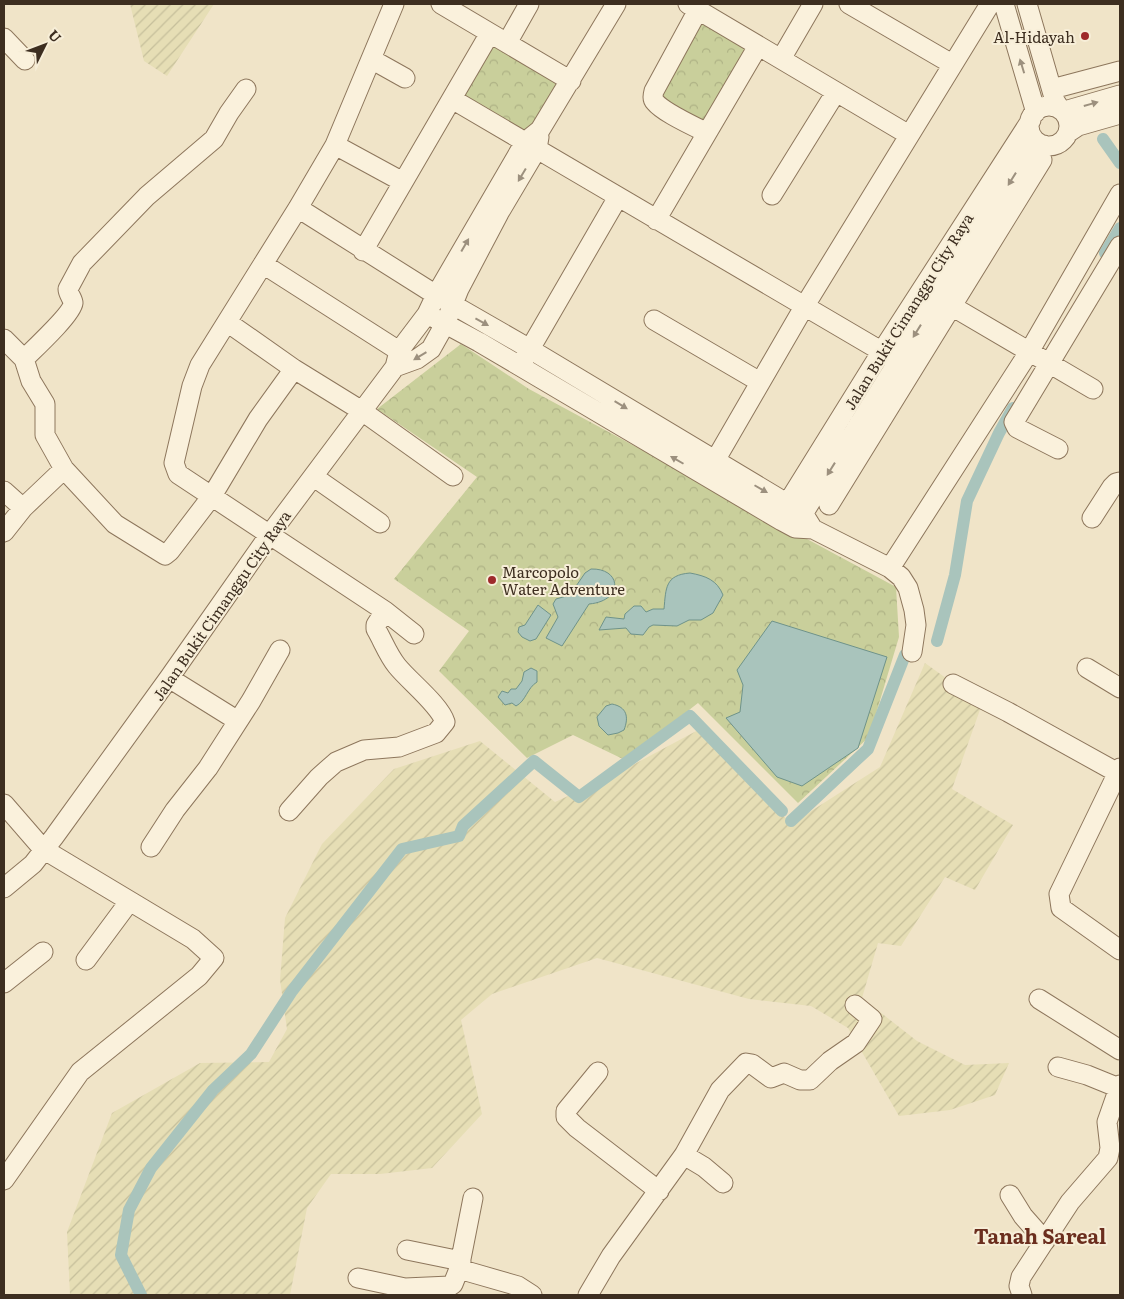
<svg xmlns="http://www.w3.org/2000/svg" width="1124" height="1299" font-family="Literata,serif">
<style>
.farmland{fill:url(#farmland-furrows)}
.forest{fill:url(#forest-crowns)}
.water{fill:#a9c4bc;stroke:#6f938a}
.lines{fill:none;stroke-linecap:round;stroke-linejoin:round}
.canal{stroke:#a9c4bc;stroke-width:12}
.minor-casing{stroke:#8d765c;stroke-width:21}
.minor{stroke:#faf1dc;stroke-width:19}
.oneway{fill:#9c907e}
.poi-dot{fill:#9e2a2b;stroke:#f7eed8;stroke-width:2}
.labels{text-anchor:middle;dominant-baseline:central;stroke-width:4;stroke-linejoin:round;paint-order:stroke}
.poi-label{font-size:15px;fill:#3d2e20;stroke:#f7eed8;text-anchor:end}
.street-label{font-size:15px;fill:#3d2e20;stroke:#f7eed8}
.district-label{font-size:20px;font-weight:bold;fill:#6b2e1e;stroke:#f7eed8}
</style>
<defs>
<pattern id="farmland-furrows" width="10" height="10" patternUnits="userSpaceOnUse" patternTransform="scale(1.25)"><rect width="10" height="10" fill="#e6deb5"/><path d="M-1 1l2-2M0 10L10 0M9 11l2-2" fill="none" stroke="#c6bf9b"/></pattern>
<pattern id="forest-crowns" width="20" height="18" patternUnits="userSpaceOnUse" patternTransform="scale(1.25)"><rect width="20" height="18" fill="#c9cf9b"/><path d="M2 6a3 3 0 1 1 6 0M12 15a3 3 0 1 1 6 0" fill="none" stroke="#aeb285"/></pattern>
</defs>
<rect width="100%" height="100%" fill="#f0e4c8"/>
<!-- farmland -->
<path class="farmland" d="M130,4h84l-47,72 -23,-15z
M925,663l57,41 -30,85 61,36 -38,65 -30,-13 -44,69 -23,-3 -16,55 55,43 48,24 44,-2 -14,32 -45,15 -51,6 -51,-88 -37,-22 -62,-7 -152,-41 -105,36 -31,26 21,94 -50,54 -52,6h-49l-24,34 -17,87h-220l-3,-63 45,-119 88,-50 69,-1 18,-33 -7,-49 5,-62 37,-74 72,-75 86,-28 75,61 59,-27 88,-47 89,96 89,-57z"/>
<!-- forest -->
<path class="forest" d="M699,21l50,29 -44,77 -49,-29z
M491,40l70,42 -33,54 -69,-39z
M461,344l68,45 367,198 3,50 -30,100 -71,66 -100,-100 -73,57 -52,-25 -46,23 -88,-87 30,-40 -75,-52 83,-102 -100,-68z"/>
<!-- water -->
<path class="water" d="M591,569c31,-1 33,32 -2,35l-27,42 -16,-8 12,-21 -5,-13 3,-5 14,-4 15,-22z
M690,573c16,3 27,7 33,22l-10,18 -12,7h-12l-12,6 -24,-1 -4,2 -6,8 -12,-1 -5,-6 -27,2 7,-13 18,2 1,-5 9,-8h7l5,6 7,-3h11c2,-21 1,-34 26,-36z
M538,605l13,10 -15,24 -6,2 -8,-4 -4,-5 1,-5 6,-2z
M772,621l115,36 -29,91 -56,38 -25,-9 -51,-59 14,-6 3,-27 -6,-15z
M531,668l6,3v11c-10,6 -11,19 -21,24l-4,-3 -7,2 -7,-8 4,-6 6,2 3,-4h5l6,-8 2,-9z
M612,704c15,3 17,13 12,26l-6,3 -10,2 -9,-9 -2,-9 9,-11z"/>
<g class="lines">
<!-- canal -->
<path class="canal" d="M1103,139l17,24
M1105,253l15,-25
M937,641l18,-66 12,-74 32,-68 14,-25
M791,821l77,-72 37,-94
M141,1295l-20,-40 8,-45 22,-42 62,-78 38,-36 41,-63 110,-142 57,-13 4,-10 71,-65 45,36 111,-81 92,95"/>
<defs>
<path id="minor" d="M394,4l-59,141 -37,63 -98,157 -8,21 -18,77 4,11 207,137 29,23
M441,4l130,77
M688,4l221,131
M849,4l103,60
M1004,4l30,102 1,7
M1027,4l28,97 6,9h7l52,-15
M698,10l-44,81c-1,4 -2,8 1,11 9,11 39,24 52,31
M4,38l21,22
M507,43l22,-39
M371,59l34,19
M781,59l32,-55
M1052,89l68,-18
M452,99l446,262
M1029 126a20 20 0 1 1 40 0a20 20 0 1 1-40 0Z
M1069,132l9,-6 42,-12
M335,145l68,37
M772,195l64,-103
M298,208l138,87 89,-153 15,-12 76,-126
M656,220l102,-174
M363,251l127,-218
M263,264l136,87
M943,301l150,88
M427,314l52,28 303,179 13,7 18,1 77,39 11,9 7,11 6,22 2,15 -4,27
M654,320l106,62
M227,322l67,47 68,42 91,65
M4,339l20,20 7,22 14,23v31l19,34 51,55 50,31 5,-4 42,-55 46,-77 36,-50
M24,359c9,-9 48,-45 49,-56 0,-4 -5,-9 -5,-14l14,-26 65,-67 67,-57 15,-26 17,-24
M523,361l95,-164
M395,367l22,-8 14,-10 14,-25 14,-35 40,-76 38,-64 2,-12
M1058,449l-41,-21 -3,-6 106,-176
M709,471l95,-164 186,-303
M314,477l66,46
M4,491l19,17
M787,504l95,-153 149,-231
M829,505l213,-345
M1092,518l20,-31 4,-4 4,-1
M798,522l230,-369 8,-7 8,-1
M4,532l19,-24 41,-39
M890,568l139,-216 91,-158
M1087,668l33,20
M169,678l69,43
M953,684l55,28 110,61
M1120,768l-61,126 2,14 59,42
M4,804l39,45 150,90 21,19 -15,18 -119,96 -76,108
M289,811l30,-34 17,-15 28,-12 35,-3 37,-14 9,-11c-5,-17 -36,-41 -48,-56 -9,-11 -14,-25 -21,-37v-4l9,-14
M151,847l24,-37 33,-42 43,-67 29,-51
M4,888l29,-24 21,-27 115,-159 101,-144 125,-167 4,-16 28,-37 9,-19 87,50 280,168 10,16
M86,960l43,-58
M4,983l39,-31
M1039,999l81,51
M1058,1067l29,8 32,13
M598,1072l-32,39v6l11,11 82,63
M684,1155l20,12 19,16
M1010,1195l13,21 22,25
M407,1250l54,11
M459,1269l14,-71
M358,1278l47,10 45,-2 3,-2 6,-15 59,17 14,9
M588,1295l23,-39 73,-101 36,-65 26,-27 6,1 19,14 13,-5 16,7h10l20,-19 26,-18 16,-24 -17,-14
M1022,1295l-3,-9 2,-9 49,-75 38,-44 2,-10 -3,-26 13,-37"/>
</defs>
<!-- minor casing -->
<use href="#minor" class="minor-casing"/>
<!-- minor -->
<use href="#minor" class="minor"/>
</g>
<!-- one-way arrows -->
<defs><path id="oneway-solid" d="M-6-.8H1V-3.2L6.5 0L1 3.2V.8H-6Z" transform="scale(1.25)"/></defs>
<g class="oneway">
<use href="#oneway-solid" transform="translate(1022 66) rotate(-107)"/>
<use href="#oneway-solid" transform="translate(1091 104) rotate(-16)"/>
<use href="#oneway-solid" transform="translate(522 175) rotate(121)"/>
<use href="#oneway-solid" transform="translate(1012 179) rotate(122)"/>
<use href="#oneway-solid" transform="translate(465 245) rotate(-60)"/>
<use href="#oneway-solid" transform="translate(482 322) rotate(29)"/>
<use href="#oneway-solid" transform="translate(917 331) rotate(122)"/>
<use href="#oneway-solid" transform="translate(420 356) rotate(149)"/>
<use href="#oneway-solid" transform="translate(621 405) rotate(31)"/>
<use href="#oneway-solid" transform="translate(677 460) rotate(-150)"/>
<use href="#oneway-solid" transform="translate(831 469) rotate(122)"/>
<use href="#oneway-solid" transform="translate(761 489) rotate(30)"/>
</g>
<!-- markers -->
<g class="poi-dot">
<circle cx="1085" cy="36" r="5"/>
<circle cx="492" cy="580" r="5"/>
</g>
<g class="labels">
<!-- poi labels -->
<g class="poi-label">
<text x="1075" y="36">Al-Hidayah</text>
<text x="502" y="571" text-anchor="start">Marcopolo<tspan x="502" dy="17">Water Adventure</tspan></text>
</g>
<!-- street labels -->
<g class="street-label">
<text transform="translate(908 311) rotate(-58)">Jalan Bukit Cimanggu City Raya</text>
<text transform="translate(221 605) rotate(-55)">Jalan Bukit Cimanggu City Raya</text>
</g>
<!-- district labels -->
<g class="district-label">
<text x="1040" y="1235">Tanah Sareal</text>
</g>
</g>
<!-- border -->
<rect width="1124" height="1299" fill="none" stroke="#3d2e20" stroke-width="10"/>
<!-- north arrow -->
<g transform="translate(45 45) rotate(48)" stroke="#f7eed8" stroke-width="4" paint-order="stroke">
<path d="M0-4L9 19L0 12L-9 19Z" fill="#3d2e20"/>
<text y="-8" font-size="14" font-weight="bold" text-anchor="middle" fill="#3d2e20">U</text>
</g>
</svg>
